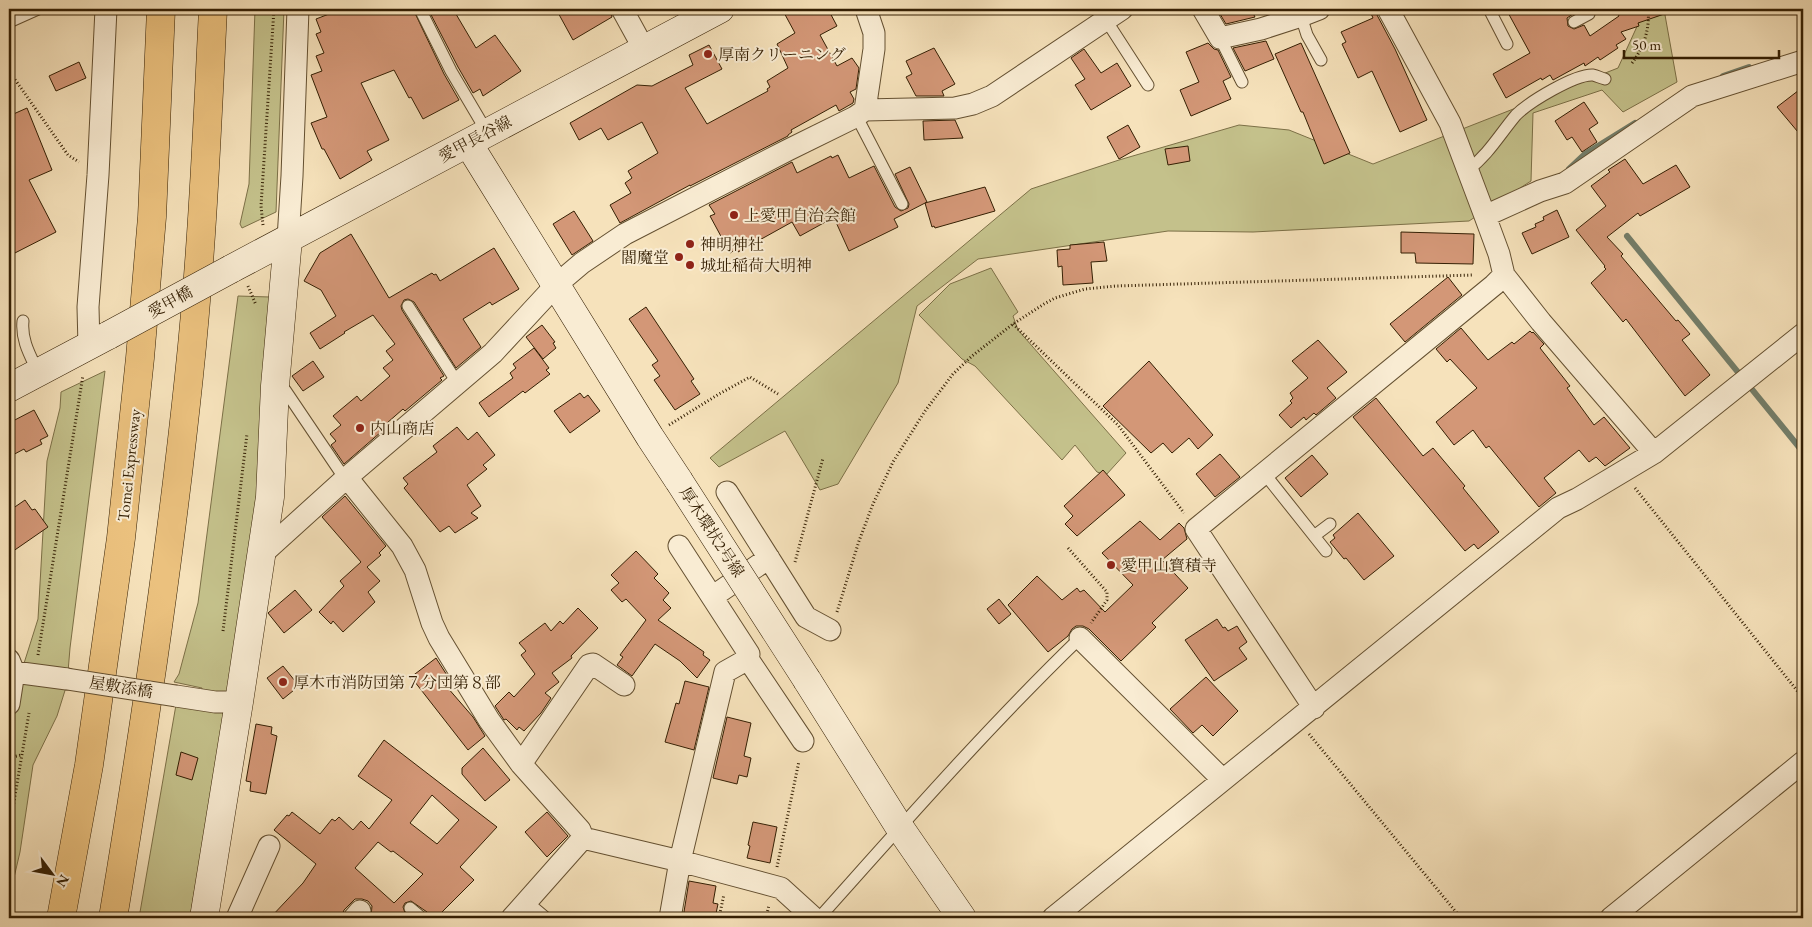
<svg xmlns="http://www.w3.org/2000/svg" width="1812" height="927" font-family="'EB Garamond','Noto Serif JP',serif">
<style>
.green{fill:#c4c18b;stroke:#7c7047}
.lines{fill:none;stroke-linecap:round;stroke-linejoin:round}
.stream{stroke:#737e6a;stroke-width:6}
.building{fill:#d39777;stroke:#341f03;fill-rule:evenodd}
.lane-casing{stroke:#645031;stroke-width:13}
.street-casing{stroke:#645031;stroke-width:23}
.secondary-casing{stroke:#341f03;stroke-width:29}
.highway-casing{stroke:#341f03;stroke-width:29}
.path{stroke:#341f03;stroke-width:3;stroke-dasharray:1 2.5;stroke-linecap:butt}
.lane{stroke:#f9ecd3;stroke-width:11}
.street{stroke:#f9ecd3;stroke-width:21}
.secondary{stroke:#f9ecd3;stroke-width:28}
.highway{stroke:#ebc17e;stroke-width:28}
.street-bridge-casing{stroke:#645031;stroke-width:23;stroke-linecap:butt}
.secondary-bridge-casing{stroke:#341f03;stroke-width:29;stroke-linecap:butt}
.street-bridge{stroke:#f9ecd3;stroke-width:21}
.secondary-bridge{stroke:#f9ecd3;stroke-width:28}
.poi-dot{fill:#8f2418;stroke:#f9ecd3;stroke-width:2}
.labels{text-anchor:middle;dominant-baseline:central;stroke-width:4;stroke-linejoin:round;paint-order:stroke}
.poi-label{font-size:16px;fill:#341f03;stroke:#f9ecd3;text-anchor:start}
.street-label{font-size:16px;fill:#341f03;stroke:#f9ecd3}
</style>
<rect width="100%" height="100%" fill="#f6e2bb"/>
<filter id="stains"><feTurbulence type="fractalNoise" baseFrequency=".004" numOctaves="4"/><feColorMatrix values="0 0 0 0 .2 0 0 0 0 .09 0 0 0 0 .02 0 0 0 .5 -.17"/></filter>
<radialGradient id="worn" r=".72"><stop offset=".6" stop-color="#630" stop-opacity="0"/><stop offset="1" stop-color="#630" stop-opacity=".3"/></radialGradient>
<!-- green -->
<path class="green" d="M255,9h29l-8,203 -34,16 -2,-4 9,-40z
M1645,9h27l-7,6 12,67 -54,30 -21,-22 -69,23 -2,68 -62,40 -216,11 -85,-1 -190,28 -61,47 -19,77 -60,101 -18,6 -35,-59 -66,36 -9,-9 321,-269 88,-29 120,-35 50,5 84,34 245,-96z
M991,268l27,44 -5,4 5,14 108,123 -20,22 -9,-3 -22,-27 -13,15 -87,-94 -13,-7 -43,-44 31,-31z
M238,296l32,1 -14,214 -23,173 -13,13 6,13 -36,208h-51l38,-219 23,6 2,-17 -28,-6 5,-8 19,-71z
M105,371l-35,277 -3,36 -10,32 -24,49 -13,87 -11,47 1,-155 10,-68 18,-57 9,-158 13,-53 1,-16z"/>
<g class="lines">
<!-- stream -->
<path class="stream" d="M1723,76l26,-9
M1569,169l16,-15 50,-31
M1627,236l176,216"/>
</g>
<!-- building -->
<path class="building" d="M342,9h71l31,65 15,26 -36,19 -12,-22 -2,1 -15,-28 -33,13 28,57 -22,11 5,9 -32,19 -16,-30h-2l-11,-26 16,-6 -16,-42 11,-4 -6,-15 8,-3 -8,-19 5,-2 -5,-13z
M428,9h25l23,39 19,-13 26,36 -38,25 -3,-7 -7,4 -15,-26z
M556,9h54l2,8 -39,23z
M782,9h46l9,17 -17,9 17,31 15,-8 7,10 -3,21 -6,3 4,7 -1,4 -14,8 -3,-6 -45,25 1,2 -4,3v1l-98,50v-1l-70,38 -10,-18 21,-12 -6,-10 7,-5 -4,-7 30,-18 -16,-31 -34,18 -7,-12 -22,12 -9,-17 67,-38 15,1 41,-21 -4,-10 20,-10 13,24 -37,19 22,36 61,-33 -1,-2 3,-2 -3,-6 21,-13 -11,-24 18,-11z
M1217,9h34l4,8 -29,7z
M1369,9h7l1,6 18,34 32,71 -27,12 -28,-61 -14,7 -16,-34 4,-2 -5,-10 32,-14z
M1506,9h68l2,3 -9,6 1,8 6,3 10,-4 6,11 29,-20 -3,-7h54v3l-32,11 1,3 -18,6 5,7 -10,6 2,3 -18,12 -2,-3 -13,9 -1,-3 -31,17 -3,-5 -8,5 -1,-2 -35,20 -13,-24 37,-21z
M1266,41l8,18 -29,12 -12,-23z
M1208,43l6,6 4,1 13,27 -8,4 8,18 -40,17 -11,-26 19,-8 -13,-30z
M1301,43l49,110 -26,11 -21,-52h-2l-26,-58z
M934,48l21,36 -13,7 2,5h-28l-10,-19 6,-3 -6,-13z
M1084,49l17,24 16,-10 14,23 -40,24 -16,-25 10,-6 -14,-21z
M79,62l7,16 -30,13 -7,-15z
M1803,87v51l-26,-31z
M1584,102l14,21 -9,6 8,13 -15,10 -10,-15 -5,3 -12,-19z
M27,108l25,62 -23,10 27,52 -47,24v-140z
M955,120l8,18 -39,2 -1,-19z
M1128,125l12,22 -21,12 -12,-22z
M1188,146l2,15 -22,4 -3,-16z
M838,155l11,23 25,-12 21,41 6,4 7,-3 1,-4 -14,-30 15,-7 17,35 -33,17 4,8 -49,24 -14,-31 -5,2 -1,-2 -29,16 -8,-14 -54,30 -2,-3 -6,4 -20,-37 5,-2 -6,-9 83,-43 5,11 34,-17 1,2z
M1625,159l18,25 33,-19 14,22 -50,29 -2,-3 -31,24 16,17 -2,2 55,65 2,-1 12,14 -8,6 28,35 -25,21 -59,-77 -3,3 -32,-39 15,-14 -2,-2 1,-1 -29,-36 30,-24 -15,-20 19,-14 -2,-2z
M985,187l10,24 -60,17 -1,-2 -2,1 -7,-24z
M1557,210l12,27 -37,17 -10,-21 14,-6 -1,-3 9,-4 -1,-3z
M574,211l19,30 -21,14 -19,-31z
M1401,232l73,2 -1,30 -57,-1 -1,-10h-14z
M351,234l38,64 43,-25 2,2 2,-1 4,7 54,-33 25,41 -27,16 -2,-3 -27,17 18,28 -25,21 -42,-66 -6,-3 -4,1 -3,6 1,4 42,66 -4,2 2,2 -37,31 -2,-2 -24,21 2,2 -37,32 -13,-19 5,-4 -6,-7 11,-9 -8,-9 24,-20 4,5 29,-25 -7,-8 10,-8 -7,-9 9,-7 -22,-29 -29,17 1,1 -25,16 -10,-16 26,-17 -15,-26 -17,-9 16,-28z
M1104,242l3,19 -16,1 2,21 -30,2 -1,-19 -4,1 -1,-17 13,-1v-4z
M1448,277l14,18 -57,47 -15,-18z
M646,307l48,72 -3,2 9,13 -25,16 -21,-30 6,-4 -8,-11 6,-4 -29,-42z
M542,325l13,17 -2,1 3,5 -13,11 -17,-22z
M1461,328l27,32 24,-18 2,2 16,-13 2,2 1,-1 11,12 -4,4 30,38 -3,2 27,37 10,-8 26,31 -25,18 -9,-9 -7,5 -10,-12 -35,28 12,15 -17,14 -46,-56 -4,-5 -3,2 -13,-18 -19,15 -18,-23 41,-34 -27,-29 -3,3 -11,-13z
M1318,340l29,32 -20,16 9,10 -20,17 -2,-2 -8,7 -2,-3 -13,11 -12,-13 13,-12 -2,-2 3,-3 -3,-5 18,-15 -16,-17z
M534,348l15,20 -3,2 4,4 -25,19 -2,-2 -34,26 -10,-14 34,-25 -3,-5 6,-5 -3,-4z
M313,361l11,16 -21,14 -11,-15z
M1149,361l64,74 -15,14 -9,-11 -17,15 -9,-10 -12,10 -48,-47z
M580,393l4,5 4,-3 12,16 -30,22 -16,-22z
M1376,398l47,58 10,-8 32,38 -2,2 36,44 -21,17 -4,-5 -9,7 -112,-134z
M34,410l14,26 -8,4 2,4 -16,8 -2,-3 -15,8v-34z
M457,427l11,13 9,-8 18,23 -12,10 4,4 -20,16 14,21 -10,7 7,5 -23,15 -6,-7 -9,6 -36,-44 4,-4 -5,-6 34,-26 -4,-6z
M1220,454l20,23 -25,20 -19,-23z
M1312,455l16,19 -27,23 -16,-19z
M1103,470l22,25 -48,41 -12,-12 8,-8 -9,-10z
M345,496l41,50 -7,7 2,2 -14,12 13,14 -12,11 7,10 -32,30 -10,-11 -2,3 -12,-12 25,-26 -4,-5 21,-19 -39,-45z
M25,500l7,10 3,-1 13,18 -39,27v-43z
M1358,513l36,43 -30,24 -18,-22 -2,1 -14,-17 5,-4 -2,-3z
M1140,521l20,19 19,-17 5,5 3,11 -25,21 26,28 -36,35 4,4 -35,34 -32,-32 -6,-3h-7l-4,3 -4,7 -20,16 -40,-47 29,-29 25,24 15,-12 3,4 4,-2 21,22 28,-27 -31,-32z
M636,551l22,23 -4,4 15,15 -6,7 8,8 -13,12 46,32 -1,3 7,5 -13,18 -17,-17 -25,-17 -23,32 -15,-11 6,-8 -3,-2 26,-35 -20,-21 -4,3 -11,-12 8,-7 -8,-8z
M295,590l17,20 -28,23 -16,-20z
M999,599l12,15 -12,10 -12,-15z
M578,608l20,20 -27,28 1,2 -20,15 7,9 -14,11 6,5 -10,15 -17,18 -5,-4 -2,3 -11,-11 -2,1 -9,-14 14,-14 5,5 21,-23 -14,-19 5,-4 -7,-8 26,-20 6,8 9,-10 3,3z
M1217,619l6,9 2,-1 3,4 9,-5 10,16 -8,6 8,11 -33,22 -29,-41z
M436,658l16,25 -5,4 26,30 12,19 -17,14 -57,-73z
M283,666l16,20 -16,13 -16,-21z
M1206,677l32,34 -25,25 -11,-11 -9,8 -23,-24z
M685,681l24,6 -15,63 -29,-8 11,-39 3,1z
M727,717l24,6 -7,33 7,2 -4,19 -8,-2 -2,9 -24,-6z
M256,724l16,3 -1,7 6,2 -11,58 -16,-3 1,-9 -5,-1z
M384,740l113,87 -37,40 14,13 -38,38h-7l-2,-6 -16,-11 -6,2 -2,4 2,6 6,5h-37l-3,-2 1,-10 -4,-5 -6,-2h-7l-11,11 -3,8h-71l33,-35 13,-19 -42,-34 13,-15 2,1 3,-4 28,22 12,-15 3,2 4,-4 14,13 8,-9 8,8 23,-29 -34,-24zM432,795l27,25 -22,24 -27,-21zM378,842l13,10 2,-1 30,23 -29,29 -39,-35z
M483,748l27,32 -25,21 -23,-27v-6z
M181,752l17,6 -6,22 -16,-5z
M547,812l21,24 -21,21 -22,-25z
M753,822l24,5 -7,36 -23,-5 3,-12 -2,-1z
M689,881l27,5 -3,17 5,1 -3,14h-32z"/>
<g class="lines">
<defs>
<path id="lane" d="M420,9l31,62 36,61
M1489,9l18,35
M1301,16l6,19 14,25
M1106,20l42,65
M9,22l29,-13
M1574,22l15,-8 -3,-5
M1220,38l22,44
M855,117l5,6 42,81
M1468,170c20,-15 32,-36 48,-55 13,-13 59,-41 77,-40 4,1 8,3 12,4
M408,306l50,78
M23,321c-2,19 7,34 15,51
M276,387l9,3 60,89
M1264,473l62,78
M1314,536l16,-12
M527,902l19,16
M410,908l12,10
M819,918c85,-95 169,-191 261,-280"/>
<path id="street" d="M622,9l22,40
M1203,9l17,29 41,-9 40,-13 18,-7
M1388,9l62,114 35,93 14,38 5,21 37,47 113,131
M865,110l9,-61v-16l-8,-24
M1485,216l55,-25 25,-8 127,-87 111,-35
M288,239l4,-63 6,-167
M89,346l-1,-39 10,-132 8,-166
M345,479l148,-126 63,-68 26,-22 43,-29 163,-84 67,-33 10,-7 90,-2 18,-4 19,-8 130,-87
M727,492l79,125 24,13
M260,556l85,-77 8,6 49,61 13,24 17,53 7,15 50,82 32,44 59,66 3,8
M712,597l57,-39
M1080,638l143,142
M748,659l55,82
M9,660l5,12 -5,32
M14,672l53,7
M176,696l39,6h24
M1314,708l-118,-179 298,-244 10,-10
M521,764l68,-99 4,-1 31,21
M237,918l32,-72
M354,918l6,-7
M512,918l71,-80 97,23 101,27 33,30
M670,918l10,-57 45,-189 23,-13 1,-5 -70,-108
M1053,918l505,-410 19,-9 77,-46 149,-119
M1611,918l192,-156"/>
<path id="secondary" d="M468,143l182,294 29,44
M231,269l489,-260
M9,388l100,-53
M807,680l93,148 62,90
M204,918l35,-216 31,-205 5,-111 13,-147"/>
<path id="highway" d="M61,918l28,-153 32,-227 19,-180 12,-141 9,-208
M113,918c30,-180 57,-360 76,-542 13,-122 18,-245 24,-367"/>
</defs>
<!-- lane casing -->
<use href="#lane" class="lane-casing"/>
<!-- street casing -->
<use href="#street" class="street-casing"/>
<!-- secondary casing -->
<use href="#secondary" class="secondary-casing"/>
<!-- highway casing -->
<use href="#highway" class="highway-casing"/>
<!-- path -->
<path class="path" d="M1632,63c12,-16 18,-34 16,-54
M9,71l59,84 11,7
M263,225l-2,-19 13,-197
M248,286l8,19
M1013,324l105,101 66,88
M669,425l50,-31 31,-17 28,17
M1635,488l168,210
M1068,548l39,44v8l-16,23
M795,562l28,-104
M837,612l22,-71 14,-37 20,-42 32,-51 28,-37 19,-18 41,-32 31,-20 11,-6 30,-9 31,-3 357,-11
M223,631l24,-197
M38,655l45,-280
M1309,734l152,184
M9,758l12,-3
M9,831l20,-118
M777,867l22,-106
M719,918l5,-24
M766,918l3,-13"/>
<!-- lane -->
<use href="#lane" class="lane"/>
<!-- street -->
<use href="#street" class="street"/>
<!-- secondary -->
<use href="#secondary" class="secondary"/>
<!-- highway -->
<use href="#highway" class="highway"/>
<defs>
<path id="street-bridge" d="M67,679l109,17"/>
<path id="secondary-bridge" d="M109,335l122,-66
M679,481l128,199"/>
</defs>
<!-- street-bridge casing -->
<use href="#street-bridge" class="street-bridge-casing"/>
<!-- secondary-bridge casing -->
<use href="#secondary-bridge" class="secondary-bridge-casing"/>
<!-- street-bridge -->
<use href="#street-bridge" class="street-bridge"/>
<!-- secondary-bridge -->
<use href="#secondary-bridge" class="secondary-bridge"/>
</g>
<!-- markers -->
<g class="poi-dot">
<circle cx="708" cy="54" r="5"/>
<circle cx="734" cy="215" r="5"/>
<circle cx="690" cy="244" r="5"/>
<circle cx="679" cy="257" r="5"/>
<circle cx="690" cy="265" r="5"/>
<circle cx="360" cy="428" r="5"/>
<circle cx="1111" cy="565" r="5"/>
<circle cx="283" cy="682" r="5"/>
</g>
<g class="labels">
<!-- poi labels -->
<g class="poi-label">
<text x="718" y="54">厚南クリーニング</text>
<text x="744" y="215">上愛甲自治会館</text>
<text x="700" y="244">神明神社</text>
<text x="669" y="257" text-anchor="end">閻魔堂</text>
<text x="700" y="265">城址稲荷大明神</text>
<text x="370" y="428">内山商店</text>
<text x="1121" y="565">愛甲山寳積寺</text>
<text x="293" y="682">厚木市消防団第７分団第８部</text>
</g>
<!-- street labels -->
<g class="street-label">
<text transform="translate(475 139) rotate(-28)">愛甲長谷線</text>
<text transform="translate(170 302) rotate(-29)">愛甲橋</text>
<text transform="translate(129 465) rotate(-84)">Tomei Expressway</text>
<text transform="translate(712 532) rotate(57)">厚木環状2号線</text>
<text transform="translate(121 687) rotate(9)">屋敷添橋</text>
</g>
</g>
<!-- margin -->
<rect width="1812" height="927" fill="none" stroke="#f6e2bb" stroke-width="30"/>
<rect x="10" y="10" width="1792" height="907" fill="none" stroke="#341f03" stroke-width="2.5"/>
<rect x="15" y="15" width="1782" height="897" fill="none" stroke="#341f03"/>
<!-- north arrow -->
<g transform="translate(52 874) rotate(122)" stroke="#f9ecd3" stroke-width="4" paint-order="stroke">
<path d="M0-4L9 19L0 12L-9 19Z" fill="#341f03"/>
<text y="-8" font-size="14" font-weight="bold" text-anchor="middle" fill="#341f03">N</text>
</g>
<!-- scale -->
<path d="M1624 50v8h155v-8" fill="none" stroke="#341f03" stroke-width="2.5"/>
<text x="1632" y="50" font-size="15" fill="#341f03" stroke="#f9ecd3" stroke-width="4" paint-order="stroke">50 m</text>
<rect width="100%" height="100%" filter="url(#stains)"/>
<rect width="100%" height="100%" fill="url(#worn)"/>
</svg>
